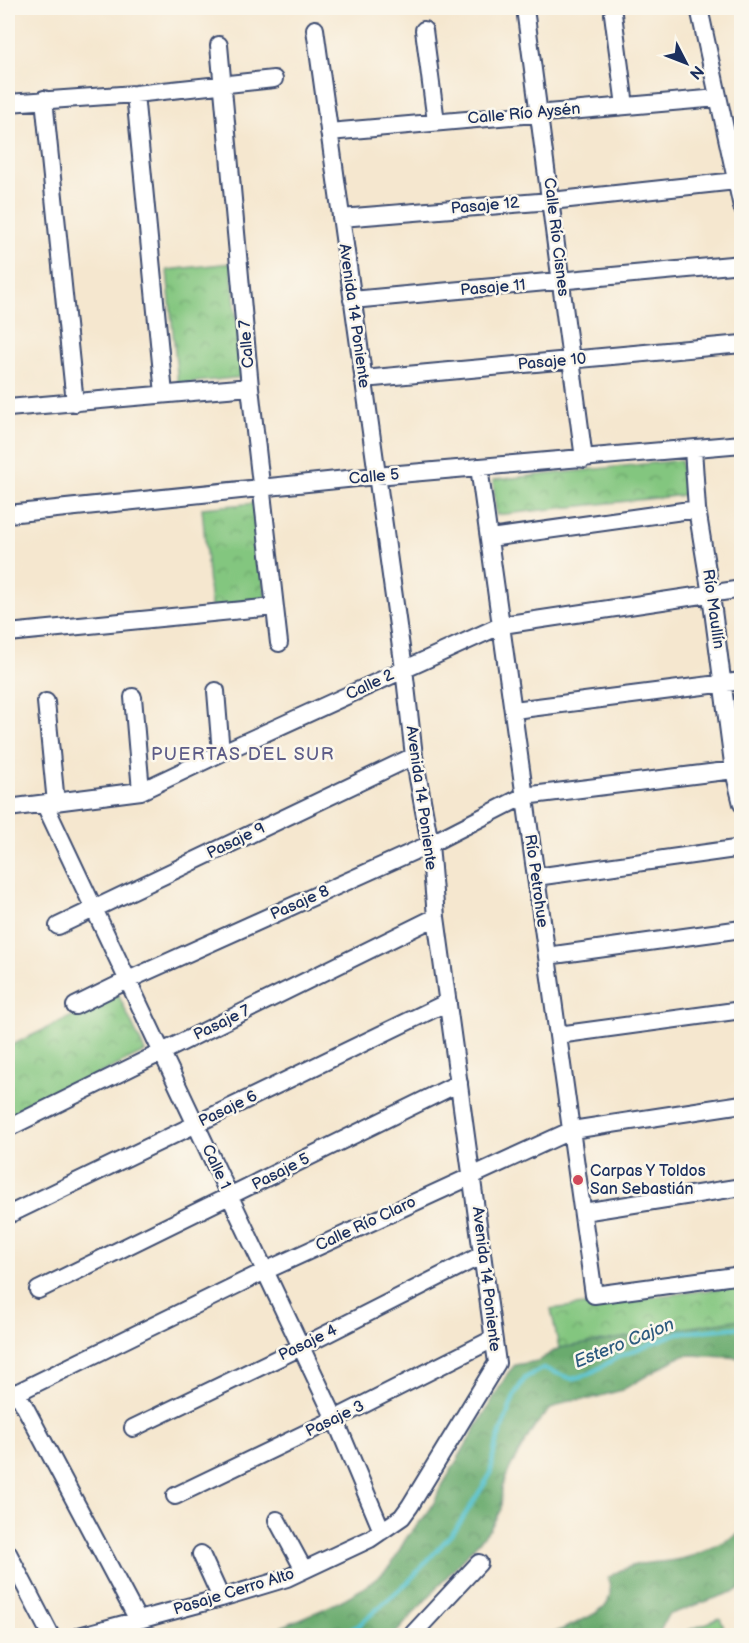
<svg xmlns="http://www.w3.org/2000/svg" width="749" height="1643" font-family="'Balsamiq Sans',sans-serif">
<style>
.forest{fill:url(#forest-crowns);stroke:#426d66;stroke-width:1.5}
.park{fill:url(#park-crowns);stroke:#4f7a6e;stroke-width:1.5}
.pitch{fill:#83c67f;stroke:#4f7a6e;stroke-width:1.5}
.lines{fill:none;stroke-linecap:round;stroke-linejoin:round}
.stream{stroke:#53c0cb;stroke-width:4.5}
.minor-casing{stroke:#3c4b6f;stroke-width:20}
.minor{stroke:#fff;stroke-width:16}
.poi-dot{fill:#d1495b;stroke:#fbf7ec;stroke-width:2}
.labels{text-anchor:middle;dominant-baseline:central;stroke-width:5;stroke-linejoin:round;paint-order:stroke}
.street-label{font-size:16px;fill:#1b2f5e;stroke:#fbf7ec}
.poi-label{font-size:16px;fill:#1b2f5e;stroke:#fbf7ec;text-anchor:start}
.neighbourhood-label{font-size:18px;letter-spacing:1.5px;fill:#5e5d88;stroke:#fbf7ec}
.water-label{font-size:18px;font-style:italic;fill:#2c5a7f;stroke:#fbf7ec}
</style>
<defs>
<pattern id="forest-crowns" width="20" height="18" patternUnits="userSpaceOnUse" patternTransform="scale(1.5)"><rect width="20" height="18" fill="#6aab6e"/><path d="M2 6a3 3 0 1 1 6 0M12 15a3 3 0 1 1 6 0" fill="none" stroke="#568c5e"/></pattern>
<pattern id="park-crowns" width="20" height="18" patternUnits="userSpaceOnUse" patternTransform="scale(1.5)"><rect width="20" height="18" fill="#83c67f"/><path d="M2 6a3 3 0 1 1 6 0M12 15a3 3 0 1 1 6 0" fill="none" stroke="#6aa16b"/></pattern>
</defs>
<rect width="100%" height="100%" fill="#fbf7ec"/>
<filter id="ink" filterUnits="userSpaceOnUse"><feTurbulence type="fractalNoise" baseFrequency=".0167" numOctaves="2"/><feDisplacementMap in="SourceGraphic" scale="12" xChannelSelector="R" yChannelSelector="G"/><feConvolveMatrix kernelMatrix="1 2 1 2 8 2 1 2 1" color-interpolation-filters="sRGB"/></filter>
<filter id="wash" filterUnits="userSpaceOnUse"><feTurbulence type="fractalNoise" baseFrequency=".008" numOctaves="4" result="noise"/><feDisplacementMap in="SourceGraphic" scale="24" xChannelSelector="R" yChannelSelector="G"/><feGaussianBlur stdDeviation="1.35" result="paint"/><feColorMatrix in="noise" values="0 0 0 0 0 0 0 0 0 0 0 0 0 0 0 0 0 1.4 0 .05"/><feComposite in="paint" operator="in"/></filter>
<g filter="url(#wash)">
<rect width="100%" height="100%" fill="#f5e7cf"/>
<!-- forest -->
<path class="forest" d="M741,1319v39l-49,-3 -11,1 -59,34 -32,9 -21,1 -20,10 -15,17 -23,39 -9,21 -1,22 -11,20 -96,106 -134,1c39,-18 100,-37 129,-69 8,-10 12,-22 19,-31 13,-17 24,-24 31,-45l69,-118 7,-8 23,-4 21,-13z
M741,1533v56l-73,26 -5,9 -4,11h-109c7,-3 14,-7 22,-10 21,-11 46,-16 36,-47 29,-21 46,-12 77,-20 20,-5 38,-16 56,-25z"/>
<!-- park -->
<path class="park" d="M231,263l11,114 -64,7 -11,-114z
M681,460l3,35 -188,20 -3,-35z
M257,503l9,99 -55,5 -9,-99z
M118,994l27,58 -131,63 -6,-13v-55z
M741,1286v33l-182,29 -8,-39z"/>
<!-- pitch -->
<path class="pitch" d="M720,1618l7,17h-38l-2,-4z"/>
<g class="lines">
<!-- stream -->
<path class="stream" d="M338,1636l20,-10 51,-45 47,-52 34,-54 5,-28 20,-53 10,-16 18,-10 29,11 17,-5 29,-17 60,-24 64,-6"/>
</g>
</g>
<g filter="url(#ink)">
<g class="lines">
<defs>
<path id="minor" d="M699,8l43,199
M613,14l12,92
M526,16l58,443
M424,30l12,92
M219,45l31,342 29,256
M135,94l29,300
M44,99l31,304
M8,103l127,-9 139,-15
M329,132l389,-34
M341,218l210,-17 185,-20
M352,300l390,-36
M363,379l379,-35
M8,408l242,-21
M693,449l4,60 14,86 23,176 8,33
M479,467l115,828 148,-20
M8,514l368,-38 366,-32
M490,538l207,-29
M8,633l266,-26
M216,691l5,62
M133,697l8,94
M46,702l10,101
M514,710l228,-29
M45,805l290,614 47,112
M8,808l133,-17 80,-38 281,-128 240,-36
M536,877l206,-29
M58,926l356,-170
M547,956l195,-27
M75,1006l53,-26 302,-136 94,-48 218,-27
M558,1035l184,-25
M8,1128l428,-211
M583,1212l159,-25
M8,1215l440,-213
M38,1290l421,-207
M17,1392l121,228
M8,1397l257,-126 307,-141 170,-26
M133,1428l168,-81 181,-92
M175,1496l160,-77 158,-80
M277,1520l27,50
M8,1553l43,83
M201,1554l20,44
M79,1636l142,-38 66,-20 83,-39 32,-22 8,-11 87,-143 -61,-446 -6,-73 -16,-88 -10,-87 -89,-640
M411,1636l68,-73"/>
</defs>
<!-- minor casing -->
<use href="#minor" class="minor-casing"/>
<!-- minor -->
<use href="#minor" class="minor"/>
</g>
</g>
<!-- markers -->
<circle class="poi-dot" cx="578" cy="1180" r="6"/>
<g class="labels">
<!-- street labels -->
<g class="street-label">
<text transform="translate(524 114) rotate(-5)">Calle Río Aysén</text>
<text transform="translate(485 206) rotate(-5)">Pasaje 12</text>
<text transform="translate(556 237) rotate(83)">Calle Río Cisnes</text>
<text transform="translate(493 288) rotate(-5)">Pasaje 11</text>
<text transform="translate(354 316) rotate(82)">Avenida 14 Poniente</text>
<text transform="translate(247 344) rotate(-95)">Calle 7</text>
<text transform="translate(552 362) rotate(-5)">Pasaje 10</text>
<text transform="translate(374 477) rotate(-5)">Calle 5</text>
<text transform="translate(713 609) rotate(82)">Río Maullín</text>
<text transform="translate(370 685) rotate(-25)">Calle 2</text>
<text transform="translate(421 798) rotate(82)">Avenida 14 Poniente</text>
<text transform="translate(236 841) rotate(-26)">Pasaje 9</text>
<text transform="translate(536 881) rotate(82)">Río Petrohue</text>
<text transform="translate(300 903) rotate(-24)">Pasaje 8</text>
<text transform="translate(222 1023) rotate(-26)">Pasaje 7</text>
<text transform="translate(228 1109) rotate(-26)">Pasaje 6</text>
<text transform="translate(216 1167) rotate(65)">Calle 1</text>
<text transform="translate(281 1172) rotate(-27)">Pasaje 5</text>
<text transform="translate(366 1224) rotate(-25)">Calle Río Claro</text>
<text transform="translate(486 1279) rotate(83)">Avenida 14 Poniente</text>
<text transform="translate(308 1343) rotate(-26)">Pasaje 4</text>
<text transform="translate(335 1419) rotate(-26)">Pasaje 3</text>
<text transform="translate(234 1592) rotate(-17)">Pasaje Cerro Alto</text>
</g>
<!-- poi labels -->
<g class="poi-label">
<text x="590" y="1171">Carpas Y Toldos<tspan x="590" dy="18">San Sebastián</tspan></text>
</g>
<!-- neighbourhood labels -->
<g class="neighbourhood-label">
<text x="243" y="754">PUERTAS DEL SUR</text>
</g>
<!-- water labels -->
<g class="water-label">
<text transform="translate(624 1343) rotate(-22)">Estero Cajon</text>
</g>
</g>
<!-- margin -->
<rect width="749" height="1643" fill="none" stroke="#fbf7ec" stroke-width="30"/>
<!-- north arrow -->
<g transform="translate(686 63) rotate(132)" stroke="#fbf7ec" stroke-width="4.5" paint-order="stroke">
<path d="M0-4.5L10 22L0 15L-10 22Z" fill="#1b2f5e"/>
<text y="-9" font-size="16" font-weight="bold" text-anchor="middle" fill="#1b2f5e">N</text>
</g>
</svg>
